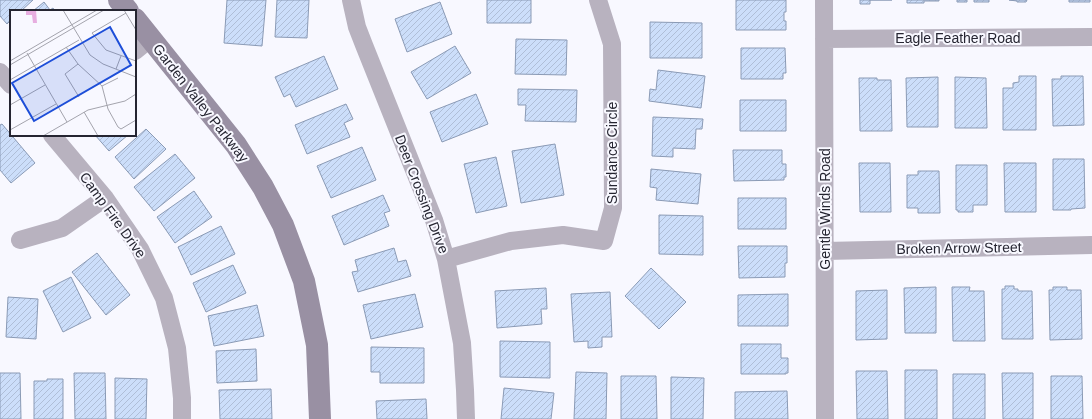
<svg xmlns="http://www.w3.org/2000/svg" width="1092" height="419" font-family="Arial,sans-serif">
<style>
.building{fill:url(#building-hatch);stroke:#8a9ab5}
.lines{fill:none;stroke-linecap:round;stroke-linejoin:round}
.street{stroke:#b8b2bf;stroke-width:18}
.secondary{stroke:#9990a3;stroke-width:22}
.labels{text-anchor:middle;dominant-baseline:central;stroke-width:4;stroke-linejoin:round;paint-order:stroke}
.street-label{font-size:14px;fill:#252531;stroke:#f8f8ff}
.inset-road{fill:none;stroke:#a4a4ad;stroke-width:1}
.view{fill:#1d4ed8;fill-opacity:0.15;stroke:#1d4ed8;stroke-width:2}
.inset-edge{fill:none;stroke:#252531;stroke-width:2}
</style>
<defs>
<pattern id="building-hatch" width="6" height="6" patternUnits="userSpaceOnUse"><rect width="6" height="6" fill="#ccdefa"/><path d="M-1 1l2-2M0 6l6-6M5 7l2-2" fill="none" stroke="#afbed7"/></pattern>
</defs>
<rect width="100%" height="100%" fill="#f8f8ff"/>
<!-- building -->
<path class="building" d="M0,0h33l-12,11h-10v9l-4,4 -7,-8z
M227,0h39l-4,46 -38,-3z
M277,0h32l-2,38 -32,-1z
M487,0h44v23h-44z
M736,0h50v12h-2v9h2v9h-50z
M860,0h32h-22v4h-10z
M907,0h32v1h-15v2h-17z
M957,0h10v2h-10z
M974,0h15v2h-15z
M1009,0h18l-1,2h-9v-1z
M1069,0h21v2h-21z
M44,2l6,8 3,-2 2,3h-22z
M440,2l12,32 -45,18 -12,-33z
M650,22l52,1v35h-52z
M516,39l51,1 -1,35 -51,-1z
M455,46l16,27 -44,26 -16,-27z
M741,48h44l1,25h-3v6h-42z
M324,56l14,33 -42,18 -6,-13 -6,3 -9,-20z
M658,70l47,6 -4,32 -52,-7 1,-12 6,1z
M1019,76h17v54h-33v-42h10v-5l6,-1z
M1061,76h22l1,49 -31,1 -1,-47h9z
M938,77v50h-31l-1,-49z
M955,77l31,1 1,50h-32z
M859,78h18v2h14l1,51h-32z
M518,89l59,1 -1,32 -51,-1 1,-16h-8z
M476,94l12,30 -46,18 -12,-30z
M740,100h46v31h-46z
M346,104l7,15 -9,4 6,14 -43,17 -12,-29z
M653,117l50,2 -1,10h-6l-1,20 -22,-1v9l-21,-1z
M2,124l33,39 -24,20 -11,-13v-45z
M146,129l20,20 -32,30 -19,-22z
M95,135h33l-19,16z
M555,144l9,51 -43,8 -9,-52z
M362,147l14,33 -45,18 -14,-32z
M733,150h49v14h4v13h-2v3l-50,1z
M175,154l20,24 -41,33 -20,-24z
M496,157l11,49 -31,7 -12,-49z
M1053,159h31l1,49 -14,1v1h-18z
M859,163h31l1,49h-31z
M1004,163h32v49h-31z
M956,165h31v40h-14v7h-15v-2h-2z
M651,169l50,5 -3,30 -42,-4 1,-12 -7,-1z
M918,171h21l1,42h-22v-5h-11v-33h11z
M194,191l18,26 -37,26 -18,-26z
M383,195l7,16 -6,2 5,13 -45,19 -12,-29z
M738,198h48v31h-48z
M659,215l44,1v39l-44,-1z
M221,226l14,28 -44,21 -13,-28z
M738,246h49v17h-2v14l-46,1z
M394,248l4,14 8,-2 5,16 -53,16 -6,-20 6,-1 -3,-11z
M97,253l33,42 -24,20 -34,-43z
M233,265l13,28 -40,19 -13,-29z
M651,268l35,34 -27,27 -34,-33z
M71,277l20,41 -28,14 -20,-41z
M1005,286h9v3h4v2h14l1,48h-31v-50h3z
M936,287v46h-31l-1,-45z
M952,287h18l-1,4h15l1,50h-32z
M1053,287h14v3h14l1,49 -32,1 -1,-50h4z
M546,288l1,21h-6l1,15 -45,4 -2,-37z
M887,290v49l-31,1v-49z
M610,292l2,45h-10v10l-14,1v-7l-14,1 -3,-48z
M415,294l8,33 -52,12 -8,-34z
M788,294v32h-50v-31z
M8,297l30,2 -2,40 -30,-2z
M257,305l7,31 -50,10 -6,-30z
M500,341l50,1v36l-50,-1z
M741,344h40v14h7v15h-2v1h-45z
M371,347l53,1v35h-44v-11h-9z
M256,349l1,32 -40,2 -1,-32z
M905,370h32v49h-32z
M856,371h31l1,48h-31z
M576,372l31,1 -1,46h-32z
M0,373h20l1,46h-21z
M74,373h31l1,46h-31z
M1002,373h31v46h-30z
M953,374h32v45h-32z
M621,376h35l1,43h-36z
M1051,376h31l1,43h-32z
M671,377l33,1 -1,41h-32z
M115,378l32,1 -1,40h-31z
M47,379h16v40h-29v-38h13z
M504,388l50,5 -3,26h-50z
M271,389l1,30h-52l-1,-29z
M787,391l1,28h-53v-27z
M426,399l1,20h-50l-1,-18z"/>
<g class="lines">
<!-- street -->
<path class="street" d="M351,0l6,27 7,18 70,175 12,39 16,84 3,47 1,29
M824,0l1,419
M824,39l268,-2
M135,51l16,-13
M0,72l11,13
M52,135l53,63 35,51 24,49 13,50 5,50v21
M20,240l42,-12 43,-30
M825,251l267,-6
M446,259l65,-18 52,-6 41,6 9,-33 -1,-164 -14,-44"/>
<!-- secondary -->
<path class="secondary" d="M119,0l9,11
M135,19l101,126 27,42 20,38 21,56 13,64 3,74"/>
</g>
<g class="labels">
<!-- street labels -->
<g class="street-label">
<text x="958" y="38">Eagle Feather Road</text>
<text transform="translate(201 103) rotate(52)">Garden Valley Parkway</text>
<text transform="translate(612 153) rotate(-90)">Sundance Circle</text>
<text transform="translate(422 194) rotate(69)">Deer Crossing Drive</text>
<text transform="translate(825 209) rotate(-90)">Gentle Winds Road</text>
<text transform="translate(113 215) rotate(54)">Camp Fire Drive</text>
<text transform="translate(959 248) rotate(-1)">Broken Arrow Street</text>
</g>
</g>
<!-- overview -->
<g transform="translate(10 10)">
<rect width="126" height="126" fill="#f8f8ff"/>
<path d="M16,0h10l1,13h-4l-1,-8h-6z" fill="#e7aee0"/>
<path class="inset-road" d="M53,0l27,45 13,9 33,13M114,0l12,20M116,3l-34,20 14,17 30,11M56,37l12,17 24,22 6,23 10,18 3,2 15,-9M17,43l40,69M0,51l87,-51M68,54l-13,10 14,23M0,55l94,-55M106,59l5,-13M0,70l69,-40M92,76l16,-8M0,95l35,-20M74,102l14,24M0,120l46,-26M33,126l45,-26 37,-9 11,-7"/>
<path class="view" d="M100,17l21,38 -97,56 -22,-38z"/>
<rect width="126" height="126" class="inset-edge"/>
</g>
</svg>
